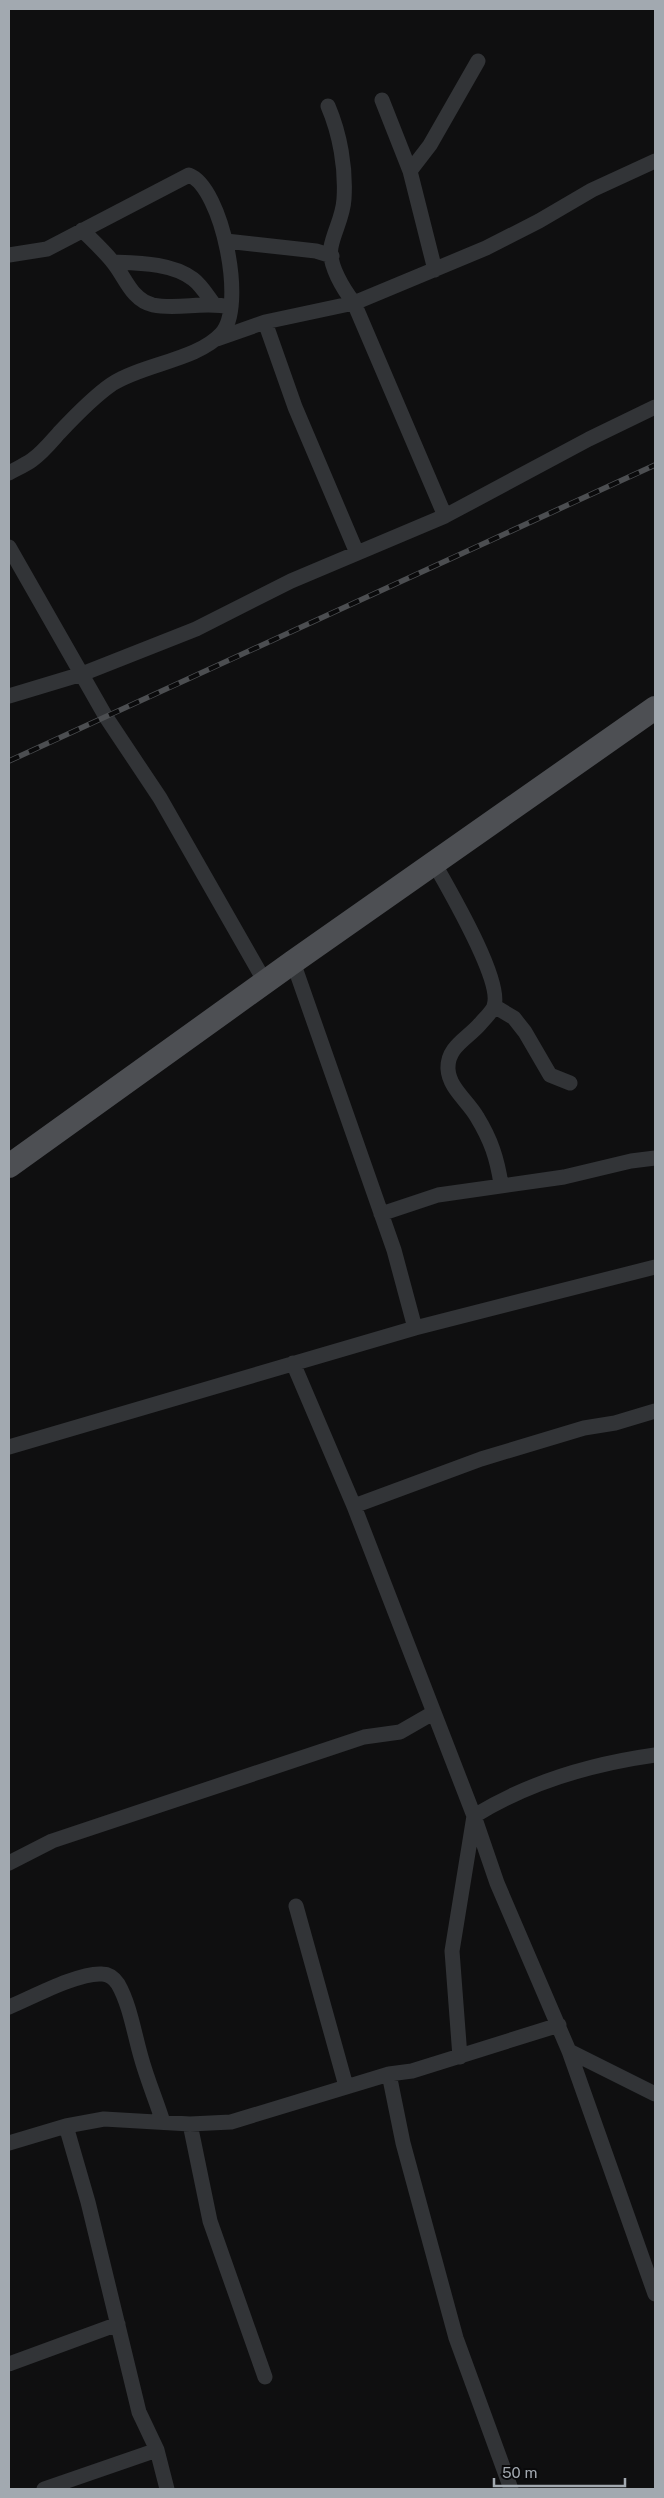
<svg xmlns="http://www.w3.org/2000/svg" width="664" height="2498" font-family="'Public Sans',sans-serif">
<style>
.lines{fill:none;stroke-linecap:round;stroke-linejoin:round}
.minor{stroke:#323437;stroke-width:15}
.primary{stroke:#4d4f53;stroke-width:24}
.rail-casing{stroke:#4c4e51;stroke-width:5.5}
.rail{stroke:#0a0a0b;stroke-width:4;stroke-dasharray:11;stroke-linecap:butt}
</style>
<rect width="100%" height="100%" fill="#0f0f10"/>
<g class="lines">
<!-- minor -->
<path class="minor" d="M382,100l28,71 25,99
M328,106c12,28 18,62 16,93 -1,18 -10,32 -13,48 -3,18 13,43 23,56l91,213
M410,171l20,-26 48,-84
M82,230c10,10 21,20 30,31 13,15 19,39 41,44 25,5 52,-4 77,2
M226,241l90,10 16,5
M9,255l38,-6 142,-74c33,12 58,133 32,159 -24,26 -78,30 -109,50 -19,13 -38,33 -53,49 -8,9 -17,20 -27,27 -7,5 -16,9 -23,13
M113,262c26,1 59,1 80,17 8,6 14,16 20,24
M265,322l30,85 62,146
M217,339l48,-17 89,-19 132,-55 53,-27 53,-31 63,-29
M9,547l97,170 54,81 105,184
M9,696l73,-22 114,-45 95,-48 154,-65 144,-77 66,-32
M434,863c14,25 69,118 60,143 -2,6 -10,13 -14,18 -13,15 -33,23 -32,45 1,19 20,32 29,48 14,23 20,41 24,67
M293,962l101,288 21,78
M494,1006l20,12 11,14 25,43 20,8
M381,1214l57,-19 126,-18 67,-16 24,-3
M293,1363l61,143 120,310 23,67 72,168 86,243
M9,1447l406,-119 240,-61
M354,1506l127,-47 103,-31 31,-5 40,-12
M9,1863l43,-22 312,-104 36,-5 33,-19
M296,1906l50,180
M9,2007c22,-9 70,-35 93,-33 7,0 12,4 16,10 12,21 16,49 23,73 6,22 15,43 22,65
M569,2051l86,43
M460,2057l-8,-106 22,-135c55,-34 117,-52 181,-61
M389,2074l23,-3 147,-46
M190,2124l20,97 55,156
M66,2126l22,76 51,210 18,38 10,39
M9,2143l57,-17 38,-7 86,5 41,-2 158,-48 14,69 53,195 55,151
M9,2364l109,-40
M44,2489l113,-39"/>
<!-- primary -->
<path class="primary" d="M9,1166l284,-204 362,-254"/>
<defs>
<path id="rail" d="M9,761l646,-296"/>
</defs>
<!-- rail casing -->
<use href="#rail" class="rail-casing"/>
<!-- rail -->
<use href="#rail" class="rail"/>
</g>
<!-- border -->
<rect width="664" height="2498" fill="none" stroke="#a2a9b0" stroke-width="20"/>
<!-- scale -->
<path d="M494 2478v8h131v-8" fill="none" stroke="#a2a9b0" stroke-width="2.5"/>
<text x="502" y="2478" font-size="15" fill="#a2a9b0" stroke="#0a0a0b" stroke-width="4" paint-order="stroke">50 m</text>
</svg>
